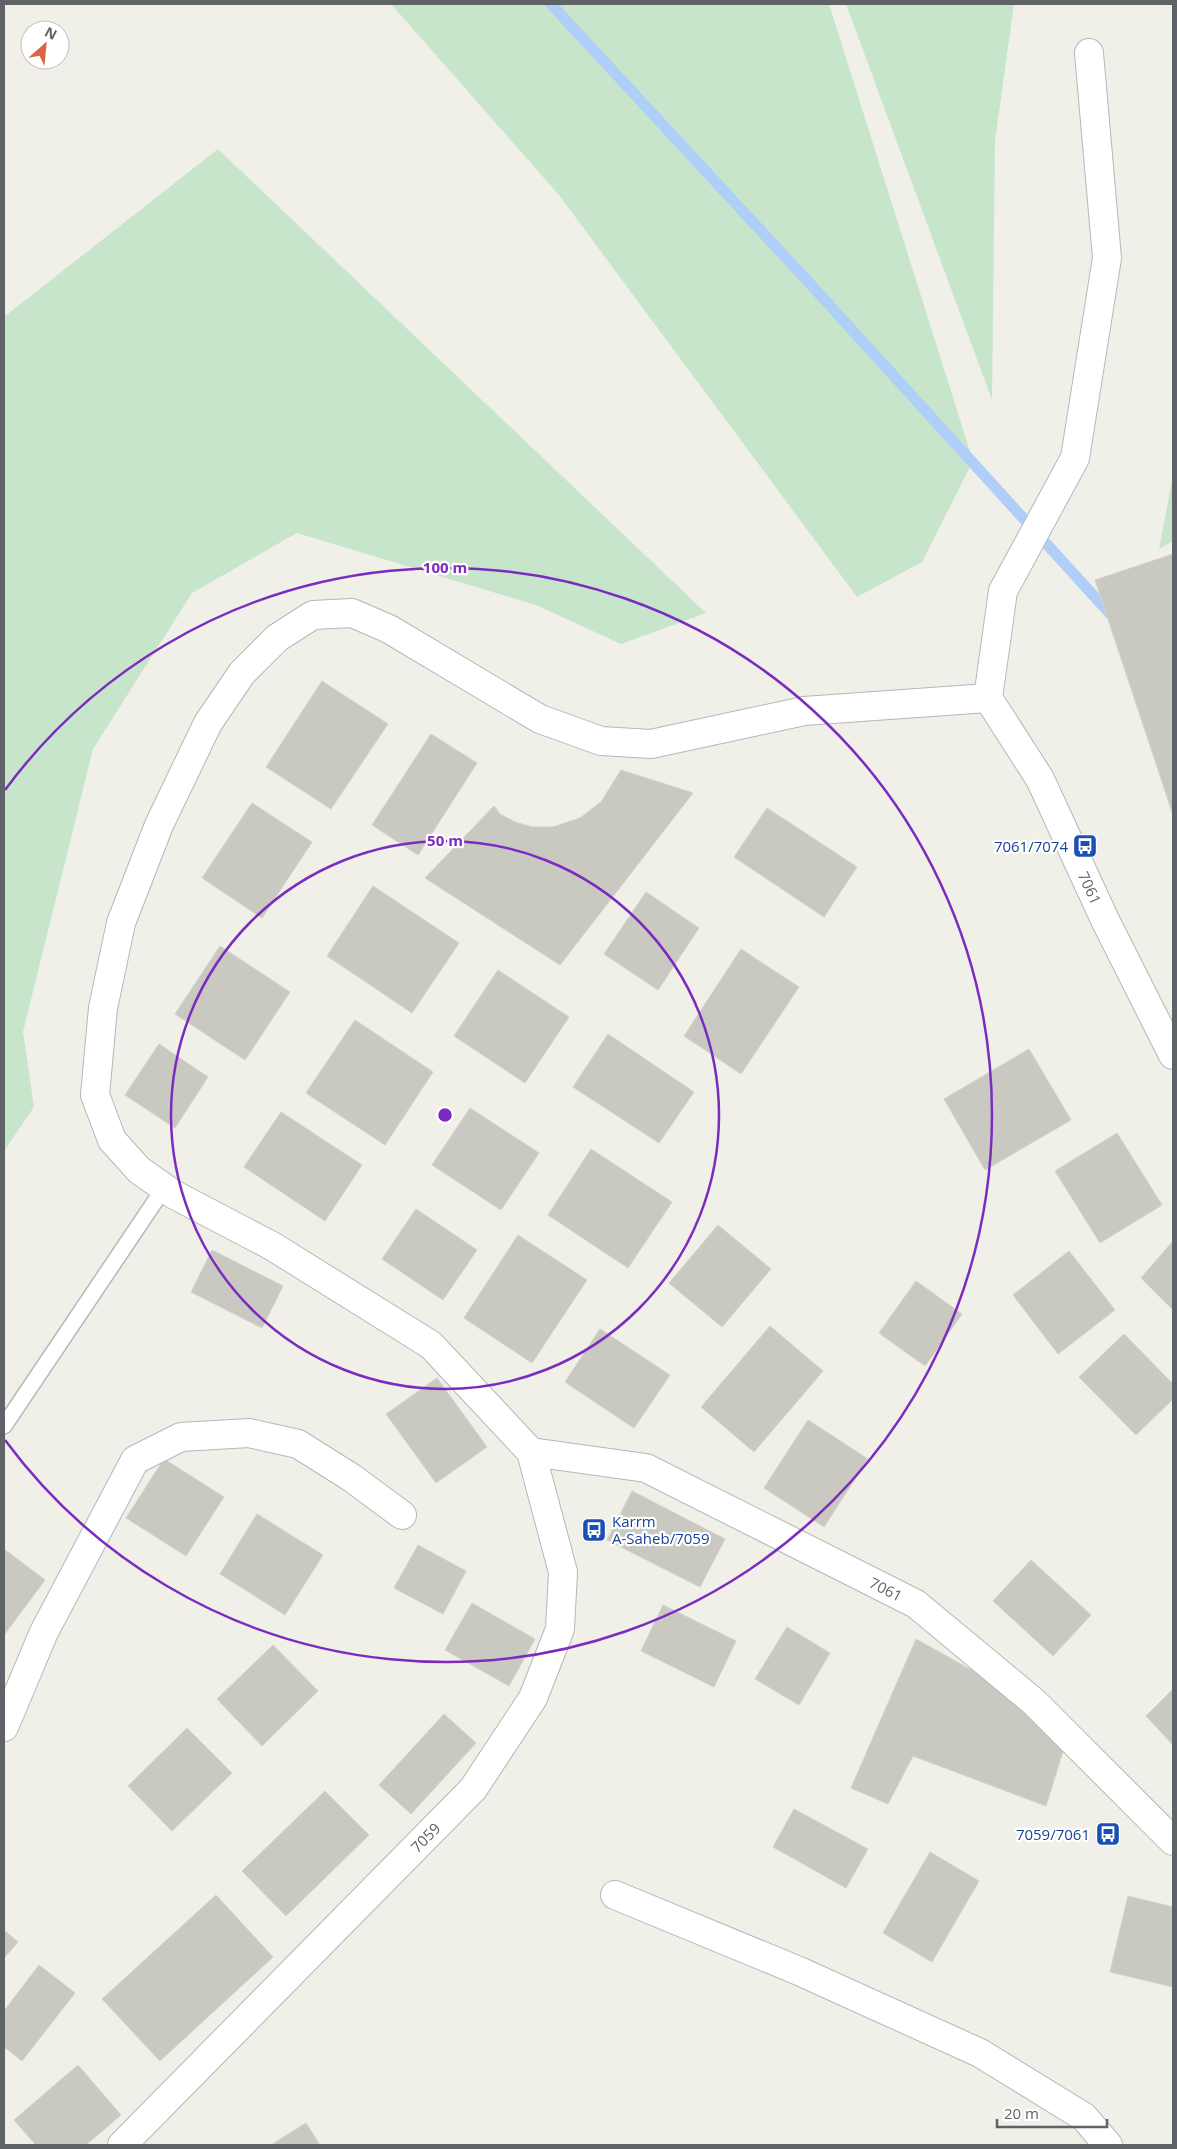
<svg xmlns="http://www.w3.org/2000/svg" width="1177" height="2149" font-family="'Open Sans',sans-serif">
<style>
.green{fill:#c7e5cb}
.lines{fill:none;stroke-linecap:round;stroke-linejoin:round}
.stream{stroke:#b0cff8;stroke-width:11}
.building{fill:#c9c9c2;stroke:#d4d2c7}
.service-casing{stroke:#b5b7bb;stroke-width:18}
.minor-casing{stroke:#b5b7bb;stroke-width:30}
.service{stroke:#fff;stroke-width:15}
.minor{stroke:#fff;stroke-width:28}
.ring{fill:none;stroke:#7b2cbf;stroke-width:2.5}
.labels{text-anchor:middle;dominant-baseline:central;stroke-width:4.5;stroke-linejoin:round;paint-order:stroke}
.transit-label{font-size:15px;fill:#164399;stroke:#fff;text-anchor:end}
.street-label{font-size:15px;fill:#5f6267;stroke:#fff}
.centre{fill:#7b2cbf;stroke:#fff;stroke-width:2.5}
.ring-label{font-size:15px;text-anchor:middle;font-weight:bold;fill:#7b2cbf;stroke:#fff;stroke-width:4.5;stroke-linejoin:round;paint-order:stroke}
</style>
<rect width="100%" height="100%" fill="#f0efe8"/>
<!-- green -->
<path class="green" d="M391,4h438l144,457 -51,101 -65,35 -298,-402z
M846,4h168l-19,137 -3,259z
M218,149l488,464 -85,31 -85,-39 -239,-72 -105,60 -99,156 -70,283 11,75 -30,44v-834z
M1173,476v65l-14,8z"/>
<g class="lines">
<!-- stream -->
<path class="stream" d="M551,4l262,283 300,330"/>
</g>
<!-- building -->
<path class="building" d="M1173,554v258h-1l-77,-232z
M322,681l66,43 -57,85 -65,-42z
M431,734l46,29 -59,92 -46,-30z
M621,770l72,23 -133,172 -135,-87 69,-72 6,8 15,8 17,5h21l27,-9 21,-16z
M252,803l60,39 -50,76 -60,-40z
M767,808l90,59 -33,50 -90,-60z
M373,886l86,57 -47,70 -85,-57z
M646,892l53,36 -41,62 -54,-36z
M220,946l70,46 -45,68 -70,-46z
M741,949l58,38 -58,87 -57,-38z
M498,970l71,47 -44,66 -71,-47z
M355,1020l78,52 -48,73 -79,-52z
M608,1034l86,58 -35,51 -86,-56z
M159,1044l49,33 -33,51 -50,-33z
M1029,1049l42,71 -86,50 -41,-71z
M470,1108l69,45 -38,57 -69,-45z
M281,1112l81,53 -37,56 -81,-54z
M1117,1133l45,72 -62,38 -45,-72z
M591,1149l81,53 -44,66 -80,-53z
M416,1209l61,41 -34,50 -61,-41z
M718,1225l53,44 -49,58 -53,-44z
M518,1235l69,45 -55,83 -68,-45z
M1173,1241v69l-32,-32z
M212,1250l71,36 -21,42 -71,-36z
M1069,1251l46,59 -57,44 -45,-59z
M916,1281l46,33 -37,52 -46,-33z
M770,1326l53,45 -69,81 -53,-45z
M600,1329l70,46 -36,53 -69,-46z
M1124,1334l49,50v15l-37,36 -57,-58z
M437,1378l50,69 -51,36 -50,-69z
M808,1420l60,39 -44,68 -60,-39z
M164,1459l60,38 -38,59 -60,-38z
M632,1491l93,48 -25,48 -93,-47z
M257,1514l66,41 -38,60 -65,-41z
M418,1545l48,26 -23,43 -49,-26z
M4,1549l41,31 -41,55z
M1031,1560l60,55 -38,41 -60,-55z
M472,1603l63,36 -26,47 -64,-36z
M663,1605l73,36 -22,46 -73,-36z
M787,1627l43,26 -31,52 -44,-26z
M916,1639l75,42 74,64 -19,61 -133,-50 -25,48 -37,-16z
M273,1645l45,46 -56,55 -45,-47z
M1173,1689v56l-27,-29z
M444,1714l32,29 -65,71 -32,-29z
M187,1728l45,45 -60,58 -44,-45z
M325,1791l44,44 -83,81 -44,-45z
M794,1809l74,40 -22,39 -73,-41z
M930,1852l49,29 -47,81 -49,-29z
M216,1895l57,62 -113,104 -58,-62z
M1128,1896l45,11v80l-63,-15z
M4,1930l14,12 -14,16z
M39,1965l36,28 -53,68 -18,-14v-36z
M78,2065l43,50 -35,30h-50l-22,-25z
M306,2123l14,22h-49z"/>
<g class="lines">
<defs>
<path id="service" d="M4,1426l160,-238"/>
<g id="minor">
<path d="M988,698l15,-107 72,-133 32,-200 -18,-205"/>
<path id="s1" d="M988,698l52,81 65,141 68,135"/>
<path id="s2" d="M531,1452l115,16 270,136 118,98 139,139"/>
<path d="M4,1727l40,-95 91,-172 46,-23 68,-4 49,11 54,34 50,37"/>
<path d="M615,1895l184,76 181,82 104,64 24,28"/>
<path id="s3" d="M122,2145l351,-356 60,-91 27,-69 3,-57 -32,-120 -100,-107 -159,-99 -99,-52 -34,-24 -27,-30 -17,-45 8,-87 18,-85 38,-98 49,-102 34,-50 35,-35 36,-23 39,-2 37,16 151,90 61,22 50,3 153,-33 184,-13"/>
</g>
</defs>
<!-- service casing -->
<use href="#service" class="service-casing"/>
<!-- minor casing -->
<use href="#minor" class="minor-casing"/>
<!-- service -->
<use href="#service" class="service"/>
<!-- minor -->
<use href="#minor" class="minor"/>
</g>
<!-- distance rings -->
<g class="ring">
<circle cx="445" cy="1115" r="274"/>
<path d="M5 790A547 547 0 1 1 5 1440"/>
</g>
<!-- icons -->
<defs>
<symbol id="bus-square" viewBox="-11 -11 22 22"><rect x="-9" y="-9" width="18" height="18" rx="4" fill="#1a4fb4" stroke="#fff"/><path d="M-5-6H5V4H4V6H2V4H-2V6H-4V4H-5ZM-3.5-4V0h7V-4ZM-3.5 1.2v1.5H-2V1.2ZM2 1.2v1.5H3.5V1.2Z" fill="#fff"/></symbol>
</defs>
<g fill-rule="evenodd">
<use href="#bus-square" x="1071" y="832" width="28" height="28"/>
<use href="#bus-square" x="580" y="1516" width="28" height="28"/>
<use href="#bus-square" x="1094" y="1820" width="28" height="28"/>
</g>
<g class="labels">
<!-- transit labels -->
<g class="transit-label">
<text x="1068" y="846">7061/7074</text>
<text x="612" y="1521" text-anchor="start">Karrm<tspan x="612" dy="17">A-Saheb/7059</tspan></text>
<text x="1090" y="1834">7059/7061</text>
</g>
<!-- street labels -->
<g class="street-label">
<text stroke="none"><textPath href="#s1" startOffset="216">7061</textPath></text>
<text stroke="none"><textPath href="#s2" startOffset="385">7061</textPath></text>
<text stroke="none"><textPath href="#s3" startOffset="432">7059</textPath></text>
</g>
</g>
<circle cx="445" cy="1115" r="8" class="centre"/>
<g class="ring-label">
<text x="445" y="573">100 m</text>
<text x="445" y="846">50 m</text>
</g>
<!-- border -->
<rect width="1177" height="2149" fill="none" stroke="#5f6267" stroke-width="10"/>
<!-- north arrow -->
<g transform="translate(45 45) rotate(27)"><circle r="24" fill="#ffffff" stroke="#bfc0c2"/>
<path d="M0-4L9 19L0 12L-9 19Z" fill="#db6343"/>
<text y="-8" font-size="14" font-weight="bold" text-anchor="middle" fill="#5f6267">N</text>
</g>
<!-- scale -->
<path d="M997 2119v8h110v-8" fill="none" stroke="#5f6267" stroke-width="2.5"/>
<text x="1004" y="2119" font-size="15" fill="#5f6267" stroke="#ffffff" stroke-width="4" paint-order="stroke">20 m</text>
</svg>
